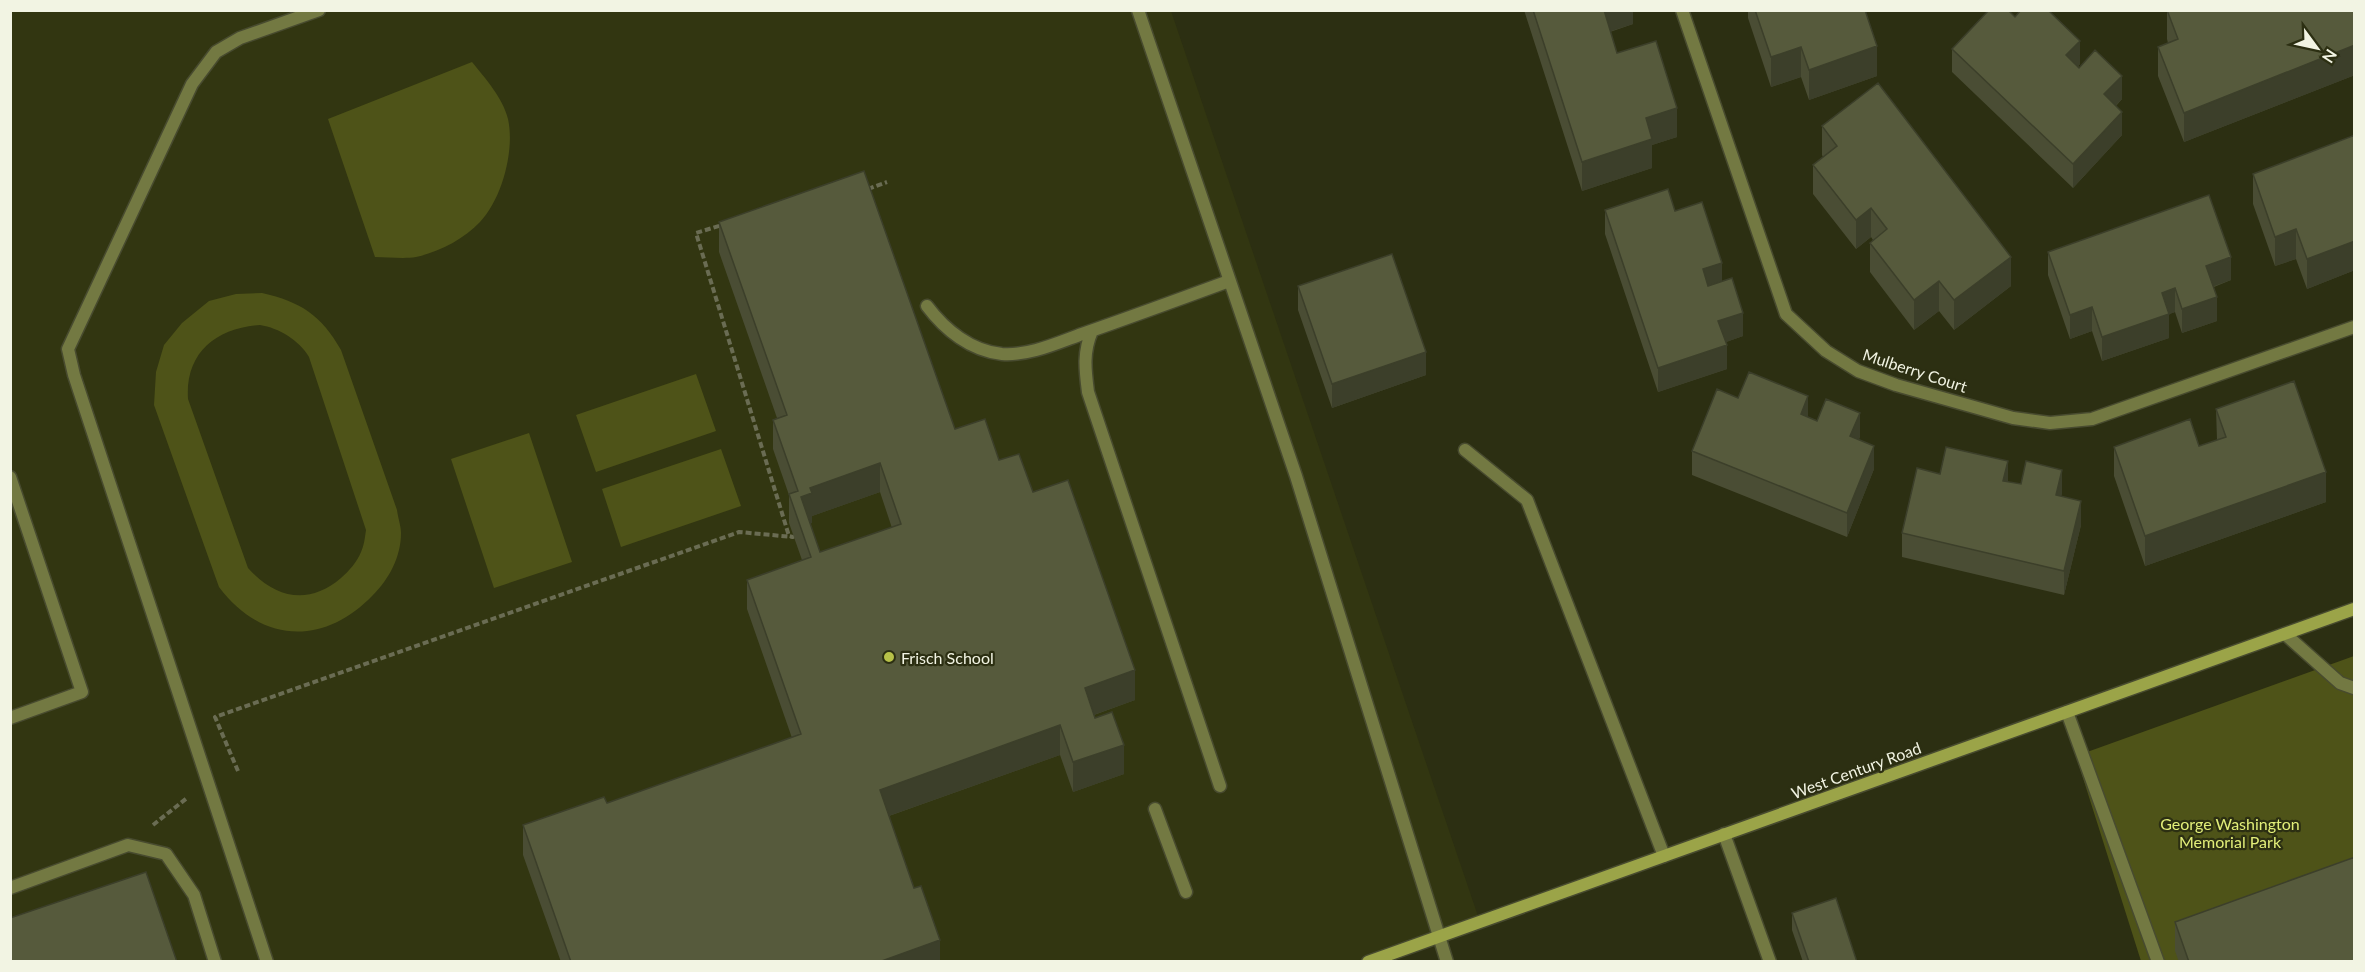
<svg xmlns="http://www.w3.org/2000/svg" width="2365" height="972" font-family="Lato,sans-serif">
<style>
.built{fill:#323611}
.green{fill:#4e5318;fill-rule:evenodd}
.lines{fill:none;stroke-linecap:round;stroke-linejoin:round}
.service-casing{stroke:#484b2f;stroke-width:15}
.minor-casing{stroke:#484b2f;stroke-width:15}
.secondary-casing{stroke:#484b2f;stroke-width:15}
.path{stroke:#6a6c53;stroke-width:4;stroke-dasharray:6 3;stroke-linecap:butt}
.service{stroke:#737942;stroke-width:12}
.minor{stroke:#737942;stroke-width:12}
.secondary{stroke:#9ba448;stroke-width:12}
.wall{fill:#4a4d34;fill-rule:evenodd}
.shaded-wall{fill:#3c3f2a}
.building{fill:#565a3c;stroke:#3c3f2a;stroke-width:1.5;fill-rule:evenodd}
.poi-dot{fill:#b7c148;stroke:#2c2f12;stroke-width:2}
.labels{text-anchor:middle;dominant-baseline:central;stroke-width:4.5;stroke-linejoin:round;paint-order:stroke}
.street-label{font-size:16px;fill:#f2f4e3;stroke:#2c2f12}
.poi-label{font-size:16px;fill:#f2f4e3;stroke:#2c2f12;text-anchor:start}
.park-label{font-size:16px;fill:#e2ee79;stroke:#2c2f12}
</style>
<rect width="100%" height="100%" fill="#2c2f12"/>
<!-- built -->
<path class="built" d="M10,11h1161l309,911 -112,40 -1357,-1z"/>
<!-- green -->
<path class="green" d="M472,62c13,16 31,36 36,57 7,31 -6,80 -28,103 -16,17 -41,30 -64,35 -12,2 -28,0 -41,0l-47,-138z
M262,293c39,9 59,22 79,57l56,160c1,8 4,16 4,23 0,24 -12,46 -28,62 -49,51 -111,49 -154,-8l-65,-182 2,-33 8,-27 18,-22 27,-22 27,-7zM260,325c19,3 39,15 49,32l57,173c-1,7 -2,16 -5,22 -4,10 -12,19 -20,26 -33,28 -66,20 -93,-10l-60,-169c-3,-46 28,-71 72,-74z
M696,374l20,57 -120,41 -20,-57z
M529,433l43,129 -78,26 -43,-129z
M721,449l20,57 -120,41 -19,-58z
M2354,656v305h-213l-65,-205z"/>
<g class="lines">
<defs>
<path id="service" d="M1138,10l158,466 151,486
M927,306c18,24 44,45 75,48 27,2 55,-11 80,-20 49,-17 98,-35 147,-53
M1092,331c-9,21 -7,38 -4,61l132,394
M1465,450l62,50 137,356
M10,477l72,215 -72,26
M2285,634l55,49 14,5
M2067,712l91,250
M1155,809l31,83
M1724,834l46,128
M10,888l118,-43 38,9 28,41 21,67
M267,962l-193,-587 -6,-26 124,-265 24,-32 24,-14 79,-28"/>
<path id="minor" d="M1682,10l104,304 40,37 32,20 38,14 117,33 37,5 42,-4 262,-92"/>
<path id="secondary" d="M1368,962l986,-353"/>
</defs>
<!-- service casing -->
<use href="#service" class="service-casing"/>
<!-- minor casing -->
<use href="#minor" class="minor-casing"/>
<!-- secondary casing -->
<use href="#secondary" class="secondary-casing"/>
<!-- path -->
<path class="path" d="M868,189l19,-7
M238,771l-23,-54 524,-185 54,5 -4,-1 -93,-303 26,-8
M153,825l34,-27"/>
<!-- service -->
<use href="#service" class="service"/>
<!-- minor -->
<use href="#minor" class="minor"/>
<!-- secondary -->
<use href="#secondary" class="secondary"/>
</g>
<!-- wall -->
<path class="wall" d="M1524,10h109v14l-23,8 7,21 60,84 -25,8v23l-70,23z
M1748,10h117l12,66 -68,24 -8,-23 -30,10 -23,-69z
M2167,10h188v65l-171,67 -26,-66v-29l10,-4 -1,-4z
M2015,17l65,47 -2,2 44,33 -6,7 6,29 -49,53 -121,-116v-23z
M1822,126l189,160 -57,44 -15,-19 -25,19 -44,-58v-29l3,-3 -2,-3 -15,12 -43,-55v-29l10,-8 -1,-2z
M2355,135v135l-48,19 -11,-30 -21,7 -22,-62v-30z
M1605,210l70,1 47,70 21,55 -17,6 1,27 -69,23 -53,-158z
M719,222l236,207 44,31 34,32 102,208 -41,15 30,59 -51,18 -13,-37 -171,61 51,146h-379l-38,-107v-30l84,-22 185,-65 -45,-129v-29l55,-20 -13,-37v-28l-16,-46v-29l4,-2 -58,-166zM880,492l12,36 -72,24 -10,-29h2v-7z
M2048,252l183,28 -17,7 3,34 -35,12 -7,-21 -6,2v24l-67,23 -10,-30 -22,8 -22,-64z
M1298,286l128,89 -94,33 -34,-98z
M1738,398l70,19 52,19 -1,4 15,29 -27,68 -155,-62v-24z
M2216,409l110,93 -181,64 -31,-90v-29l85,-1 18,-6z
M1940,474l68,8 54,11 -1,3 20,29 -17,70 -162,-38v-24z
M1792,913l65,49h-54l-11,-32z
M2175,922l180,40h-176l-4,-11z"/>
<!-- shaded-wall -->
<path class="shaded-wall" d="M1602,10h31v14l-31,10z
M2080,41v23l-14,15v-24z
M2355,45v30l-171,67v-29z
M1877,46v30l-68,24v-30z
M1801,47v30l-30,10v-30z
M2122,76v23l-18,19v-24z
M1677,108v29l-25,8v23l-70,23v-29l64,-44z
M2122,112v23l-49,53v-24z
M1871,208v29l-15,12v-29z
M2296,229v30l-21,7v-29z
M2355,241v29l-48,19v-30z
M2011,257v29l-57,44v-30z
M2231,257v23l-25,9v-23z
M1722,263v23l-19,7v-24z
M1939,281v30l-25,19v-30z
M2175,288v24l-13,5v-24z
M2217,297v24l-35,12v-24z
M2092,307v24l-22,8v-24z
M1743,313v23l-25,9v-24z
M2169,314v24l-67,23v-24z
M1727,345v24l-69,23v-24z
M1426,352v23l-94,33v-24z
M1808,396v23l-7,-5z
M1860,413v23l-10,24v-24z
M1874,446v23l-27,68v-24z
M2008,461v24l-5,-4z
M880,463v29l-68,24v7l-11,4v-30l9,-9z
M2062,470v23l-6,26v-24z
M2326,472v30l-181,64v-30z
M2081,501v24l-17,70v-24z
M1135,670v30l-50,18v-30z
M1060,725v30l-180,64v-29z
M1124,745v29l-51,18v-30z
M940,940v22h-61z"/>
<!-- building -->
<path class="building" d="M1533,10h71l13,43 39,-12 21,67 -31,10 6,21 -70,23z
M1755,10h110l12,36 -68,24 -8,-23 -30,10z
M1989,10h19l7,7 6,-7h27l32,31 -14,14 13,13 16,-18 27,26 -18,18 18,18 -49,52 -121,-115z
M2167,10h188v35l-171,68 -26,-66 20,-8z
M1878,83l133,174 -57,43 -15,-19 -25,19 -44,-57 17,-14 -16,-21 -15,12 -43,-55 24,-19 -15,-20z
M2355,135v106l-48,18 -11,-30 -21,8 -22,-63z
M864,171l91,258 30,-10 14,41 20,-6 14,38 35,-12 67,190 -50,18 10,30 17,-6 12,33 -51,17 -13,-37 -180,65 34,98 7,-2 19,54 -61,22h-308l-48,-137 81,-28 3,6 194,-69 -54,-154 64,-23 -22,-63 9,-3 -25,-71 14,-5 -68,-193zM880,463l21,61 -81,28 -19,-55 11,-4 -2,-5z
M1668,189l7,22 27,-9 20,61 -19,6 5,17 24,-8 11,35 -25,8 9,24 -69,23 -53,-158z
M2209,195l22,62 -25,9 11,31 -35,12 -7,-21 -13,5 7,21 -67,23 -10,-30 -22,8 -22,-63z
M1392,254l34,98 -94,32 -34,-98z
M1749,372l59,24 -7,18 16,7 9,-22 34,14 -10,23 24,10 -27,67 -155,-62 25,-62 21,9z
M2294,381l32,91 -181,64 -31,-89 76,-28 9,27 27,-9 -10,-28z
M1946,447l62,14 -5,20 18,3 5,-23 36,9 -6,25 25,6 -17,70 -162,-38 15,-65 23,6z
M2355,857v105h-166l-14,-40z
M146,872l31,90h-167v-44z
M1836,898l21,64h-48l-17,-49z"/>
<!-- markers -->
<circle class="poi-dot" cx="889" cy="657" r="6"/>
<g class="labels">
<!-- street labels -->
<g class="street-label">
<text transform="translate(1915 370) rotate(18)">Mulberry Court</text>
<text transform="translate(1856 770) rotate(-20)">West Century Road</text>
</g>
<!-- poi labels -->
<g class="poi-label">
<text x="901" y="657">Frisch School</text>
</g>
<!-- park labels -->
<g class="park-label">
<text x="2230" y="823">George Washington<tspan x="2230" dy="18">Memorial Park</tspan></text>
</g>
</g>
<!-- border -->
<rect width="2365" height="972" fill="none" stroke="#f2f4e3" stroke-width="24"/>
<!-- north arrow -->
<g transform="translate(2317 48) rotate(123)" stroke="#2c2f12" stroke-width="4.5" paint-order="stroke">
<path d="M0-4.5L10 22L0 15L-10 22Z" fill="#f2f4e3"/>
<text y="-9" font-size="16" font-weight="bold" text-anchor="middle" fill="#f2f4e3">N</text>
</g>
</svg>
